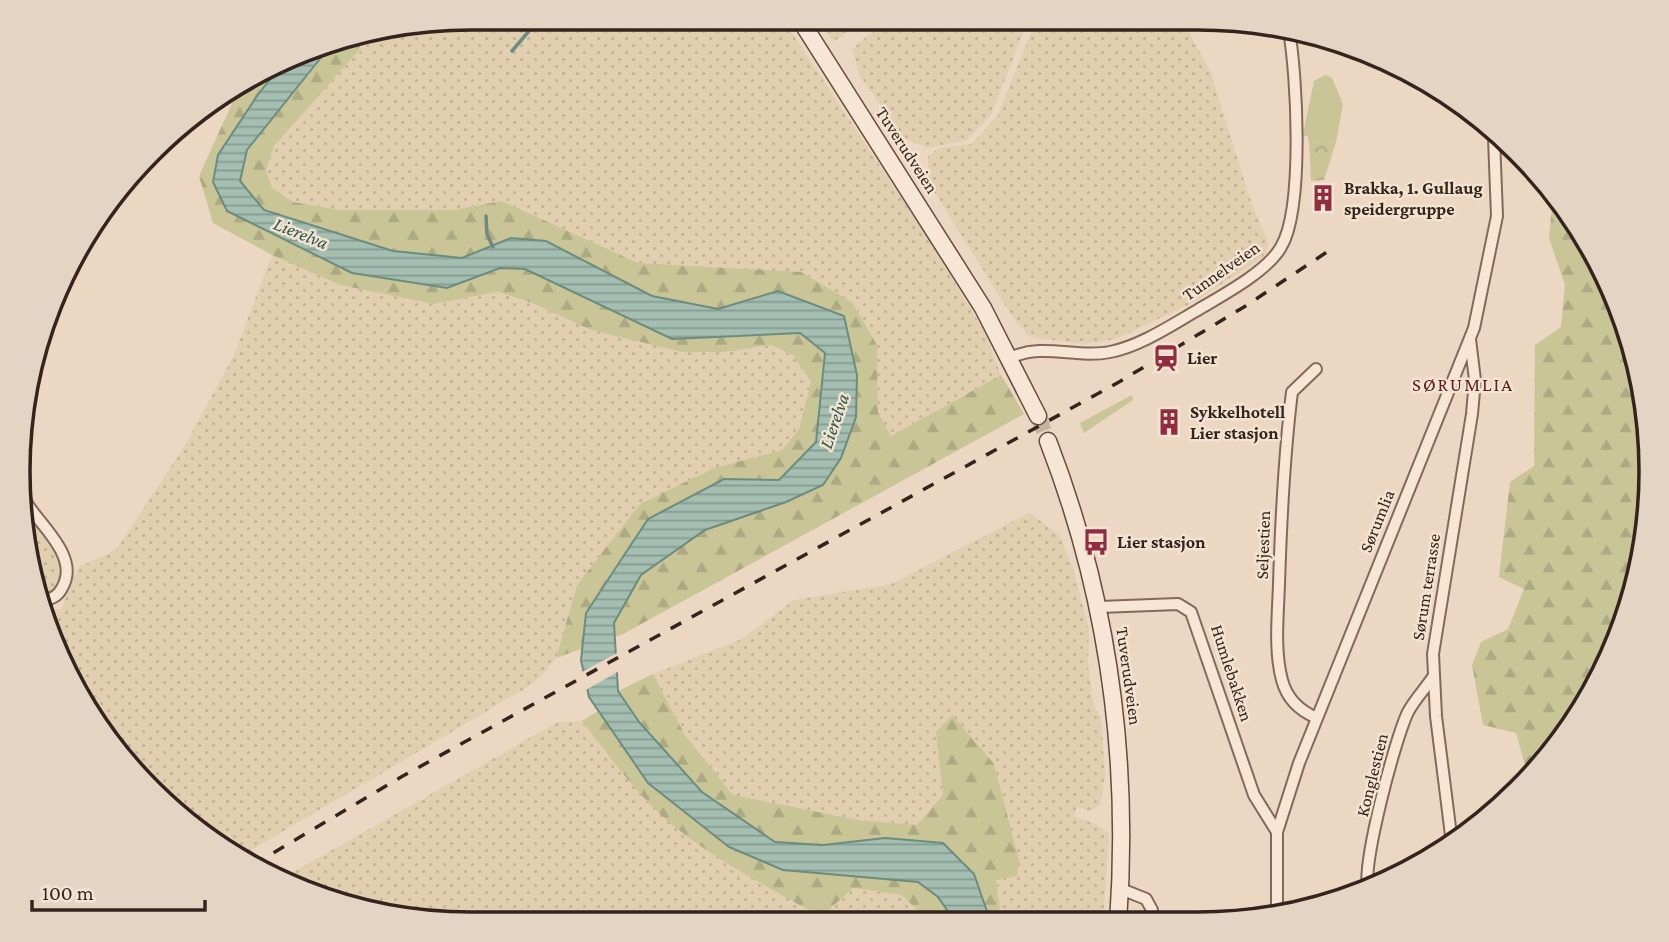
<svg xmlns="http://www.w3.org/2000/svg" width="1669" height="942" font-family="'Crimson Pro',serif">
<style>
.farmland{fill:url(#farmland-dots)}
.grass{fill:#c9c597}
.forest{fill:url(#forest-firs)}
.park{fill:url(#park-crowns)}
.water{fill:url(#water-rules);stroke:#6c8c7e;stroke-width:2}
.pier{fill:#ecd7c2}
.lines{fill:none;stroke-linecap:round;stroke-linejoin:round}
.stream{stroke:#6c8c7e;stroke-width:3.5}
.secondary-tunnel{stroke:#c7b3a1;stroke-width:16;stroke-dasharray:16 8;stroke-linecap:butt}
.street-casing{stroke:#84695a;stroke-width:14}
.secondary-casing{stroke:#664a3e;stroke-width:19}
.street{stroke:#f7e6d5;stroke-width:10}
.secondary{stroke:#f7e6d5;stroke-width:16}
.rail{stroke:#35241e;stroke-width:3.5;stroke-dasharray:12 12;stroke-linecap:butt}
.labels{text-anchor:middle;dominant-baseline:central;stroke-width:5;stroke-linejoin:round;paint-order:stroke}
.street-label{font-size:18px;fill:#35241e;stroke:#f3e3d1}
.poi-label{font-size:18px;font-weight:bold;fill:#35241e;stroke:#f3e3d1;text-anchor:start}
.water-label{font-size:19px;font-style:italic;fill:#2e544a;stroke:#f3e3d1}
.neighbourhood-label{font-size:19px;letter-spacing:2px;fill:#5f201f;stroke:#f3e3d1}
.rim{fill:none;stroke:#35241e;stroke-width:3.5}
</style>
<defs>
<pattern id="farmland-dots" width="8" height="8" patternUnits="userSpaceOnUse" patternTransform="scale(1.75)"><rect width="8" height="8" fill="#e1cfb0"/><path d="M2 2h.1M6 6h.1" fill="none" stroke="#c2b297" stroke-width="1.8" stroke-linecap="round"/></pattern>
<pattern id="forest-firs" width="22" height="20" patternUnits="userSpaceOnUse" patternTransform="scale(1.75)"><rect width="22" height="20" fill="#c9c597"/><path d="M5 1l3.5 6h-7zM16 11l3.5 6h-7z" fill="#ada982"/></pattern>
<pattern id="park-crowns" width="20" height="18" patternUnits="userSpaceOnUse" patternTransform="scale(1.75)"><rect width="20" height="18" fill="#c9c597"/><path d="M2 6a3 3 0 1 1 6 0M12 15a3 3 0 1 1 6 0" fill="none" stroke="#ada982"/></pattern>
<pattern id="water-rules" width="6" height="5" patternUnits="userSpaceOnUse" patternTransform="scale(1.75)"><rect width="6" height="5" fill="#a4beb2"/><path d="M0 2.5h6" fill="none" stroke="#869a90"/></pattern>
</defs>
<rect width="100%" height="100%" fill="#ecd7c2"/>
<!-- farmland -->
<path class="farmland" d="M471,18h311l143,216 59,97 17,44 -110,61 -13,-24 -1,-67 -25,-43 -51,-29 -163,-10 -136,-62 -49,9h-113l-47,-8 -21,-14 -6,-18 8,-24 84,-96 5,-15z
M818,18h42l2,4 -29,20z
M889,18h140l-38,97 -24,25 -39,8 -23,-9 -45,-63 -8,-27z
M1037,18h117l30,5 27,50 38,123 20,49 -6,12 -69,45 -78,37 -31,5 -56,-7 -17,-21 -84,-134v-26l11,-8 32,-4 26,-27z
M272,255l68,30 93,19 65,-12 63,23 164,37 46,-7 22,10 18,27 -12,47 -17,21 -68,18 -137,117 -21,73 -12,16 -16,13 -290,171 -19,-10 -108,-101 -70,-135 20,-3 18,-42 37,-17 68,-103 50,-92z
M33,497l38,78 -7,20 -8,8 -16,5 -17,-106z
M1029,513l30,21 14,34 16,62 -1,35 6,41 7,11 4,58 -5,30 -10,6 -13,-4 -3,9 24,9 11,8 -6,90h-101l-6,-43 -44,-164 -16,16 7,63 -26,30 -59,-5 -125,-25 -48,-60 -32,-61 89,-35 52,-39 97,-16z
M582,721l25,34 214,162 31,-29 50,7 28,28h-489l-116,-23 -44,-21 277,-157z"/>
<!-- grass -->
<path class="grass" d="M1325,75l7,3 11,26 -7,38 -27,2 -1,-8 -8,-1 -1,-6h5l10,-48z
M1132,395l1,5 -49,33 -4,-10z"/>
<!-- forest -->
<path class="forest" d="M363,35l-4,15 -85,96 -8,24 6,18 21,14 47,8h113l49,-9 136,62 163,9 51,30 25,43 1,67 13,24 110,-61 23,39 -401,220 -67,24 21,-73 63,-81 74,-36 68,-18 17,-21 12,-47 -18,-27 -22,-10 -46,7h-43l-91,-22 -57,-26 -36,-12 -65,12 -93,-19 -68,-30 -59,-32 -14,-47 40,-88 87,-47z
M1553,197l22,22 68,163v177l-22,47 1,3 -47,114 -46,56 -13,-46 -33,-8 -11,-60 9,-23 27,-13 16,-40 -25,-12 11,-95 24,-16 1,-121 26,-18 4,-42 -16,-47z
M653,674l32,61 48,60 125,25 59,5 26,-30 -7,-63 16,-17 42,49 25,97 -2,15 -21,4 6,43h-11l-17,-49 -89,-36 -62,7 -48,-3 -73,-50 -63,-70 -21,-31z
M598,711l50,72 81,64 189,35 20,15 18,26h-26l-28,-28 -49,-7 -32,29c-49,-28 -103,-55 -147,-91 -32,-25 -67,-72 -92,-105z"/>
<!-- park -->
<path class="park" d="M1336,142l-12,38 -13,1 -2,-37z"/>
<!-- water -->
<path class="water" d="M335,40l-88,110 -7,31 24,29 129,41 69,7 49,-20 35,3 106,55 66,13 60,-18 66,25 13,59 -1,42 -15,41 -18,27 -37,17 -81,28 -64,45 -27,48 4,68 21,31 63,70 73,50 48,3 62,-7 58,5 31,31 17,49h-35l-18,-26 -20,-15 -135,-12 -54,-23 -81,-64 -59,-86 -8,-37 5,-47 62,-94 76,-40 55,1 37,-38 9,-89 -25,-20 -128,6 -147,-70 -25,-1 -53,20 -95,-15 -125,-62 -14,-29 5,-27 39,-59 24,-31 45,-24z"/>
<!-- pier -->
<path class="pier" d="M619,652l2,18 -37,21 -4,-18z"/>
<g class="lines">
<!-- stream -->
<path class="stream" d="M512,51l28,-33
M486,216l1,18 6,13"/>
<!-- secondary-tunnel -->
<path class="secondary-tunnel" d="M1038,416l10,25"/>
<defs>
<path id="street" d="M1010,358c33,-16 66,1 100,-6 30,-6 60,-26 86,-41 25,-15 71,-39 85,-64 23,-38 16,-171 8,-216
M1316,369l-24,23c-8,64 -11,128 -13,192 -1,31 -5,66 3,96 5,19 18,31 35,38
M18,473c3,10 4,24 10,32 14,22 52,53 34,83 -5,10 -13,12 -23,12
M1100,607l78,-3 13,8 63,183 23,37
M1452,843l-16,-127 -3,-62 39,-240 3,-34 -5,-41
M1121,889l25,10 6,11 -1,13
M1368,890c-6,-27 27,-151 40,-178 7,-13 17,-23 25,-35
M1277,914v-82l22,-69 175,-435 23,-112 -3,-78"/>
<path id="secondary" d="M799,18l184,290 55,108
M1048,441c60,155 82,317 70,482"/>
</defs>
<!-- street casing -->
<use href="#street" class="street-casing"/>
<!-- secondary casing -->
<use href="#secondary" class="secondary-casing"/>
<!-- street -->
<use href="#street" class="street"/>
<!-- secondary -->
<use href="#secondary" class="secondary"/>
<!-- rail -->
<path class="rail" d="M253,865l148,-88 718,-395 125,-75 92,-61"/>
</g>
<!-- icons -->
<defs>
<symbol id="building-bare" viewBox="-9 -9 18 18"><path d="M-4-6H4V6H1V3H-1V6H-4ZM-2.5-4.3h1.7v1.8h-1.7ZM.8-4.3h1.7v1.8H.8ZM-2.5-1h1.7V.8h-1.7ZM.8-1h1.7V.8H.8Z" fill="#902d41" stroke="#f3e3d1" stroke-width="2.5" paint-order="stroke"/></symbol>
<symbol id="station-bare" viewBox="-9 -9 18 18"><path d="M-3-6H3Q5-6 5-4V2Q5 4 3 4L4.5 6H3L1.5 4h-3L-3 6H-4.5L-3 4Q-5 4-5 2V-4Q-5-6-3-6ZM-3.5-4v3h7v-3ZM-3.5 1v1.5H-2V1ZM2 1v1.5H3.5V1Z" fill="#902d41" stroke="#f3e3d1" stroke-width="2.5" paint-order="stroke"/></symbol>
<symbol id="bus-bare" viewBox="-9 -9 18 18"><path d="M-5-6H5V4H4V6H2V4H-2V6H-4V4H-5ZM-3.5-4V0h7V-4ZM-3.5 1.2v1.5H-2V1.2ZM2 1.2v1.5H3.5V1.2Z" fill="#902d41" stroke="#f3e3d1" stroke-width="2.5" paint-order="stroke"/></symbol>
</defs>
<g fill-rule="evenodd">
<use href="#building-bare" x="1304" y="179" width="38" height="38"/>
<use href="#station-bare" x="1147" y="339" width="38" height="38"/>
<use href="#building-bare" x="1150" y="403" width="38" height="38"/>
<use href="#bus-bare" x="1077" y="523" width="38" height="38"/>
</g>
<g class="labels">
<!-- street labels -->
<g class="street-label">
<text transform="translate(907 150) rotate(57)">Tuverudveien</text>
<text transform="translate(1221 271) rotate(-35)">Tunnelveien</text>
<text transform="translate(1377 521) rotate(-68)">Sørumlia</text>
<text transform="translate(1263 545) rotate(-88)">Seljestien</text>
<text transform="translate(1426 587) rotate(-81)">Sørum terrasse</text>
<text transform="translate(1232 673) rotate(72)">Humlebakken</text>
<text transform="translate(1129 676) rotate(82)">Tuverudveien</text>
<text transform="translate(1372 775) rotate(-76)">Konglestien</text>
</g>
<!-- poi labels -->
<g class="poi-label">
<text x="1344" y="188">Brakka, 1. Gullaug<tspan x="1344" dy="21">speidergruppe</tspan></text>
<text x="1187" y="358">Lier</text>
<text x="1190" y="412">Sykkelhotell<tspan x="1190" dy="21">Lier stasjon</tspan></text>
<text x="1117" y="542">Lier stasjon</text>
</g>
<!-- water labels -->
<g class="water-label">
<text transform="translate(301 233) rotate(22)">Lierelva</text>
<text transform="translate(834 421) rotate(-71)">Lierelva</text>
</g>
<!-- neighbourhood labels -->
<g class="neighbourhood-label">
<text x="1463" y="384">SØRUMLIA</text>
</g>
</g>
<!-- crop -->
<path d="M0 0H1669V942H0ZM471 30H1198A441 441 0 0 1 1639 471V471A441 441 0 0 1 1198 912H471A441 441 0 0 1 30 471V471A441 441 0 0 1 471 30Z" fill="#e4d4c3" fill-rule="evenodd"/>
<path class="rim" d="M471 30H1198A441 441 0 0 1 1639 471V471A441 441 0 0 1 1198 912H471A441 441 0 0 1 30 471V471A441 441 0 0 1 471 30Z"/>
<!-- scale -->
<path d="M32 900v10h173v-10" fill="none" stroke="#35241e" stroke-width="3.5"/>
<text x="42" y="900" font-size="21" fill="#35241e" stroke="#f3e3d1" stroke-width="5" paint-order="stroke">100 m</text>
</svg>
